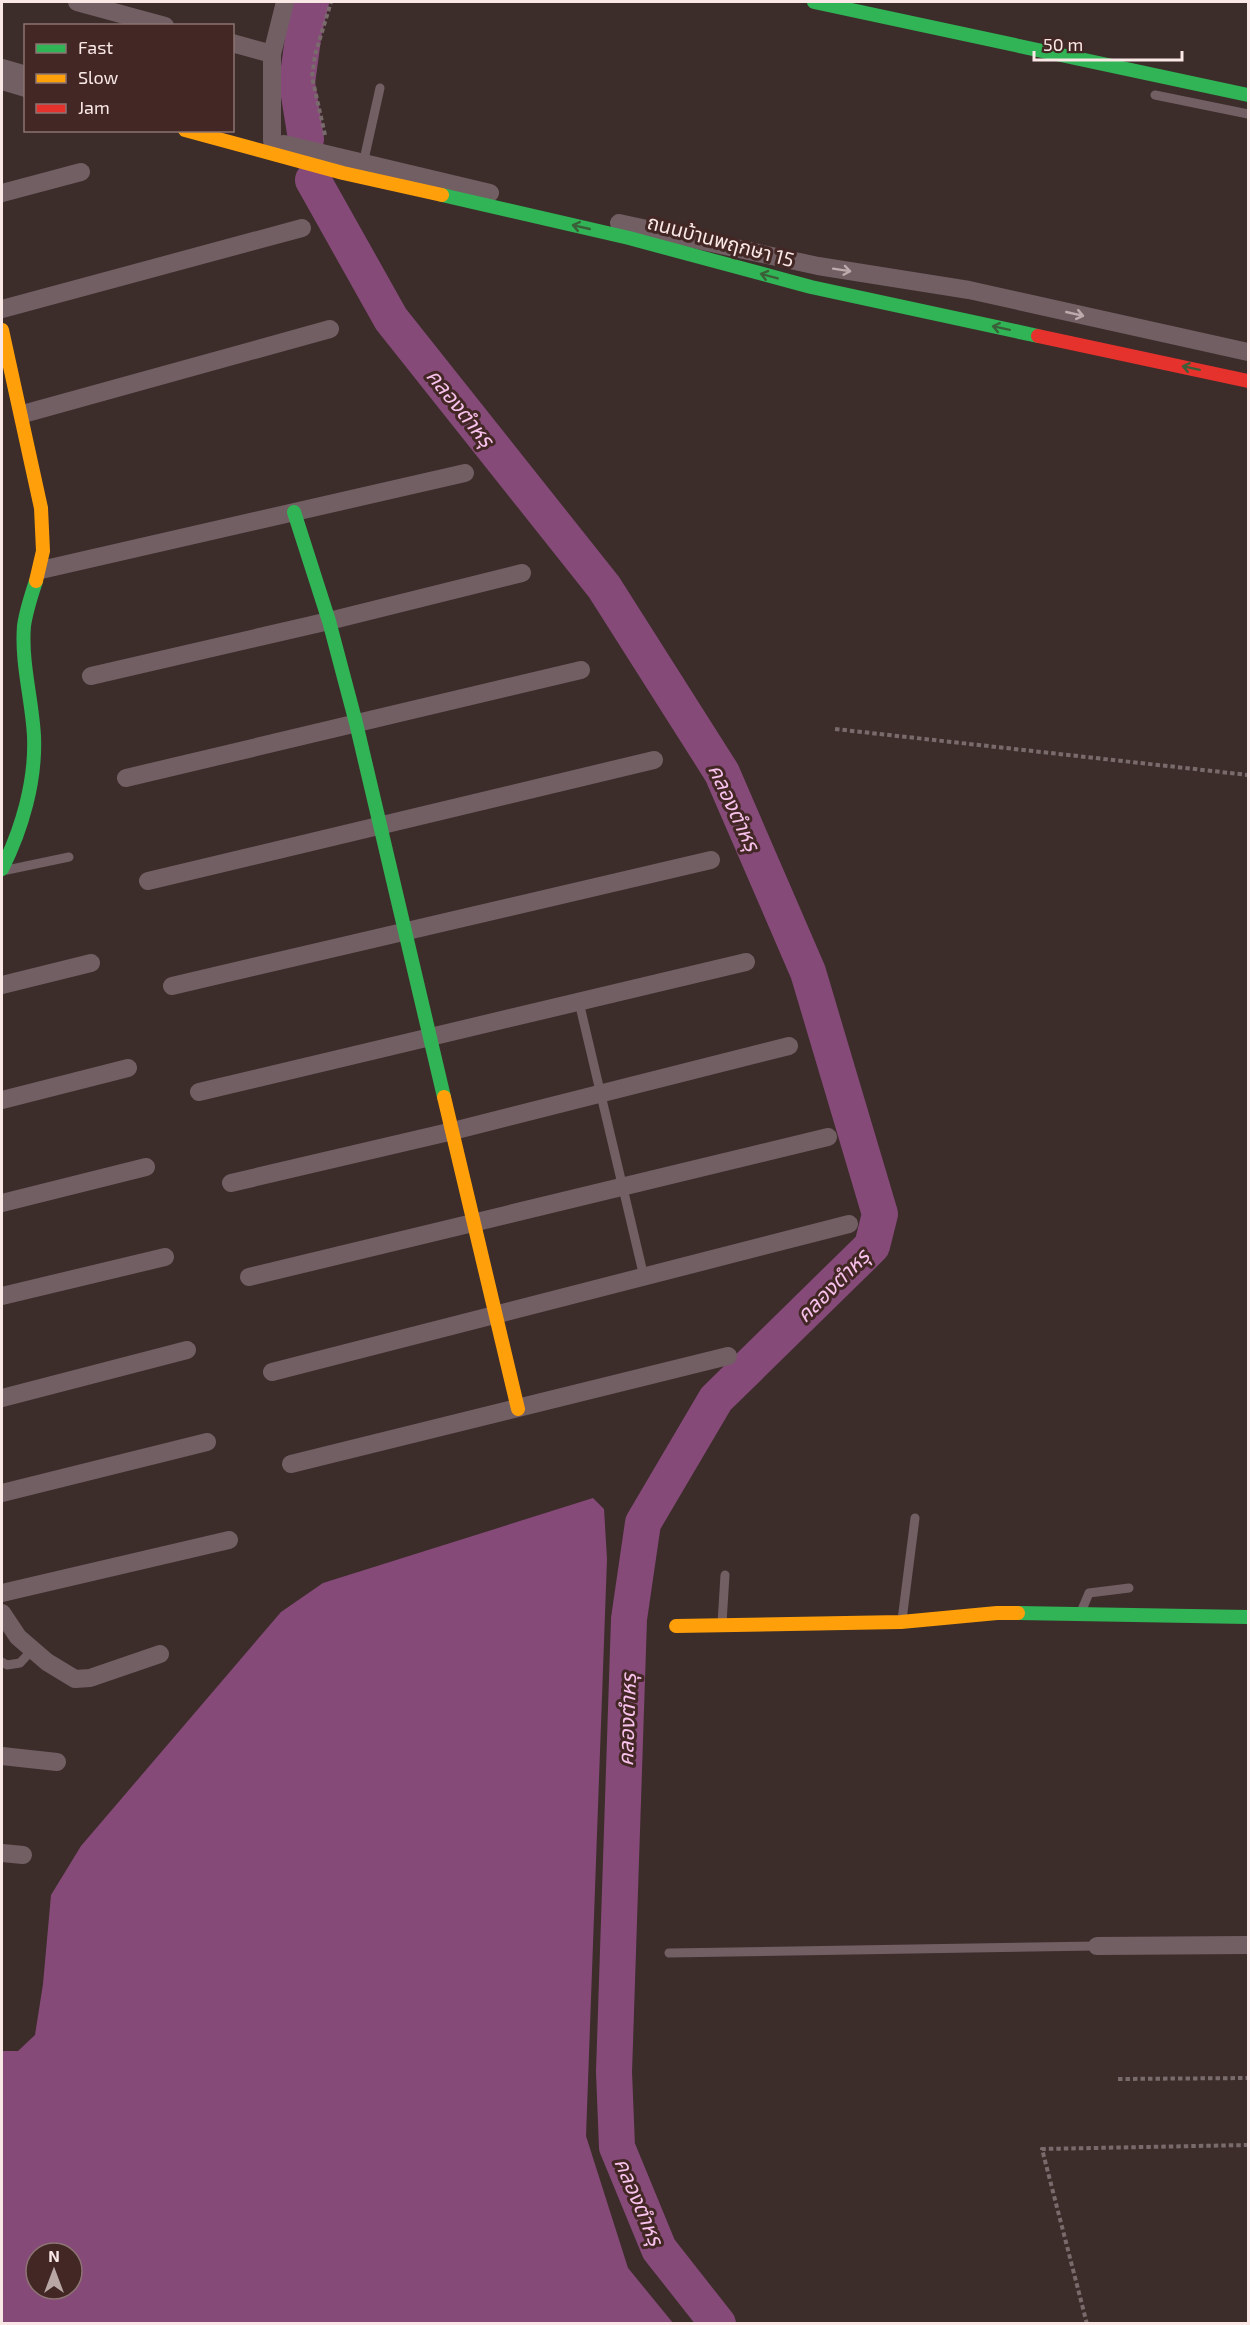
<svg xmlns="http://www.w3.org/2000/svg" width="1250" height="2325" font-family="'Exo 2','Noto Sans Thai',sans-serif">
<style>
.water{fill:#864a79;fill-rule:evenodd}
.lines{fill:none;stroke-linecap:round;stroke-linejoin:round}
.river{stroke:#864a79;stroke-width:36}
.path{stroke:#796a6c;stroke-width:4;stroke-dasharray:4.5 3;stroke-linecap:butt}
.lane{stroke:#725f64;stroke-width:9}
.street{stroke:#725f64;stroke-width:18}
.fast{stroke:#30b455;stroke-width:14}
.slow{stroke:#ff9f0a;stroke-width:14}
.jam{stroke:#e5322d;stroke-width:14}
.oneway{stroke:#3b5f38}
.oneway2{stroke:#bdaaac}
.labels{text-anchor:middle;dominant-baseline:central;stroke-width:6;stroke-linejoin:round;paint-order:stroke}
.street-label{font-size:20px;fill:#fae8e6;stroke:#422725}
.water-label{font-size:21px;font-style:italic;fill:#f9c2ed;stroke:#422725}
</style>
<rect width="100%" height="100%" fill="#3c2d2b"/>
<!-- water -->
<path class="water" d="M593,1498l11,11 3,50 -21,577 42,132 45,55h-671v-272h16l17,-16 8,-51 8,-89 30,-49 200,-234 42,-29zM36,2253h36v36h-36z"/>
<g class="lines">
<!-- river -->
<path class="river" d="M306,139l-9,-56 7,-52 7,-29
M313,180l78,139 213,268 118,186 86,199 72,242 -8,32 -156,153 -73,124 -14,96 -15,453 3,75 42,102 59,75"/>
<!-- path -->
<path class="path" d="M325,135l-13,-58 3,-22 16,-53
M835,729l413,46
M1118,2079l130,-1
M1087,2324l-45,-175 206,-4"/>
<!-- lane -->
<path class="lane" d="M1155,95l93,19
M363,164l17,-76
M7,870l62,-13
M579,1002l65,275
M1081,1612l8,-19 40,-5
M902,1620l13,-102
M722,1623l3,-48
M2,1662l5,3 13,-2 13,-14
M669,1953l428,-7"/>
<!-- street -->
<path class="street" d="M77,2l88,24
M232,43l40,11
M2,68l24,7
M2,81l24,7
M272,141v-87l13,-52
M284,144l206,49
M2,193l79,-21
M619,223l199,43 151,24 279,62
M2,309l300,-81
M23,414l307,-85
M41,570l424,-97
M91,676l238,-55 193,-48
M126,778l455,-108
M148,881l506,-121
M2,985l89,-22
M172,986l539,-126
M199,1092l547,-130
M2,1100l126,-32
M231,1183l222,-52 336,-85
M2,1203l144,-36
M249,1277l579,-140
M2,1296l163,-39
M272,1372l577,-148
M2,1398l185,-48
M291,1464l437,-108
M2,1493l205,-51
M2,1593l227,-53
M2,1613l16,24 29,25 28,17 15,-1 70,-24
M2,1756l55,6
M2,1853l21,2
M1097,1946l151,-1"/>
<!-- fast -->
<path class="fast" d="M814,2l434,93
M442,195l187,43 182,49 227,49
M294,512l35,109 27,102 88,374
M2,869c20,-40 34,-88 32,-133 -2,-37 -13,-73 -10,-110 2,-15 7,-30 12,-45
M1018,1613l230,4"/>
<!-- slow -->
<path class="slow" d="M185,130l158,43 99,22
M2,330l39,178 2,43 -7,30
M444,1097l74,312
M676,1626l225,-4 96,-9h21"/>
<!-- jam -->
<path class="jam" d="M1038,336l210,45"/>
</g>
<!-- one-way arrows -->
<defs><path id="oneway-shaft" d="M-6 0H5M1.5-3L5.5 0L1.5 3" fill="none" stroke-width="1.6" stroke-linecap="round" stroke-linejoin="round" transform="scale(1.5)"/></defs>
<g class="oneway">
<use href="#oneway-shaft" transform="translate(581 227) rotate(-167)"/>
<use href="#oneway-shaft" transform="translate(769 276) rotate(-165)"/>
<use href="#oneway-shaft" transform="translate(1001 328) rotate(-168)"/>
<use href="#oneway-shaft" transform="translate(1191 368) rotate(-168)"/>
</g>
<g class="oneway2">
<use href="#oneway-shaft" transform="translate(842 270) rotate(9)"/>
<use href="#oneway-shaft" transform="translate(1075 314) rotate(13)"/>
</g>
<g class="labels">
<!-- street labels -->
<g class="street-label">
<text transform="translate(721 240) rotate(15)">ถนนบ้านพฤกษา 15</text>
</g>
<!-- water labels -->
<g class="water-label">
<text transform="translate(461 407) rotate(51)">คลองตำหรุ</text>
<text transform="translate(735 807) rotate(65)">คลองตำหรุ</text>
<text transform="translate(832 1285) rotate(-45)">คลองตำหรุ</text>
<text transform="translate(626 1720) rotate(-88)">คลองตำหรุ</text>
<text transform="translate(640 2201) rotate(67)">คลองตำหรุ</text>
</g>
</g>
<!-- border -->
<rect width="1250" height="2325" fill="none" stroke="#fae8e6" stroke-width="6"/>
<!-- legend -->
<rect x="24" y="24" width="210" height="108" fill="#422725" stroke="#8c7472" stroke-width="1.5"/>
<rect x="36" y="44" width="30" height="9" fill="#30b455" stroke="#8c7472" stroke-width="1.5"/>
<text x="78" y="54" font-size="18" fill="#fae8e6">Fast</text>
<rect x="36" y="74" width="30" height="9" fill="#ff9f0a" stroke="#8c7472" stroke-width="1.5"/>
<text x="78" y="84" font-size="18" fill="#fae8e6">Slow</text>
<rect x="36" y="104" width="30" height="9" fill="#e5322d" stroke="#8c7472" stroke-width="1.5"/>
<text x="78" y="114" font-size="18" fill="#fae8e6">Jam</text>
<!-- north arrow -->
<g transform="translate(54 2271)"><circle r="28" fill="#422725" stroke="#8c7472" stroke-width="1.5"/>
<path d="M0-4.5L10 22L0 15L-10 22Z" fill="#b8a7a5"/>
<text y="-9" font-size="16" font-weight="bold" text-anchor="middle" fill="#fae8e6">N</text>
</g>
<!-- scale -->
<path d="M1034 51v9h148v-9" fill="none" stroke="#fae8e6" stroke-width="3"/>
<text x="1043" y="51" font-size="18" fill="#fae8e6" stroke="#422725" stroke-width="4.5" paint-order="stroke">50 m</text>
</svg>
